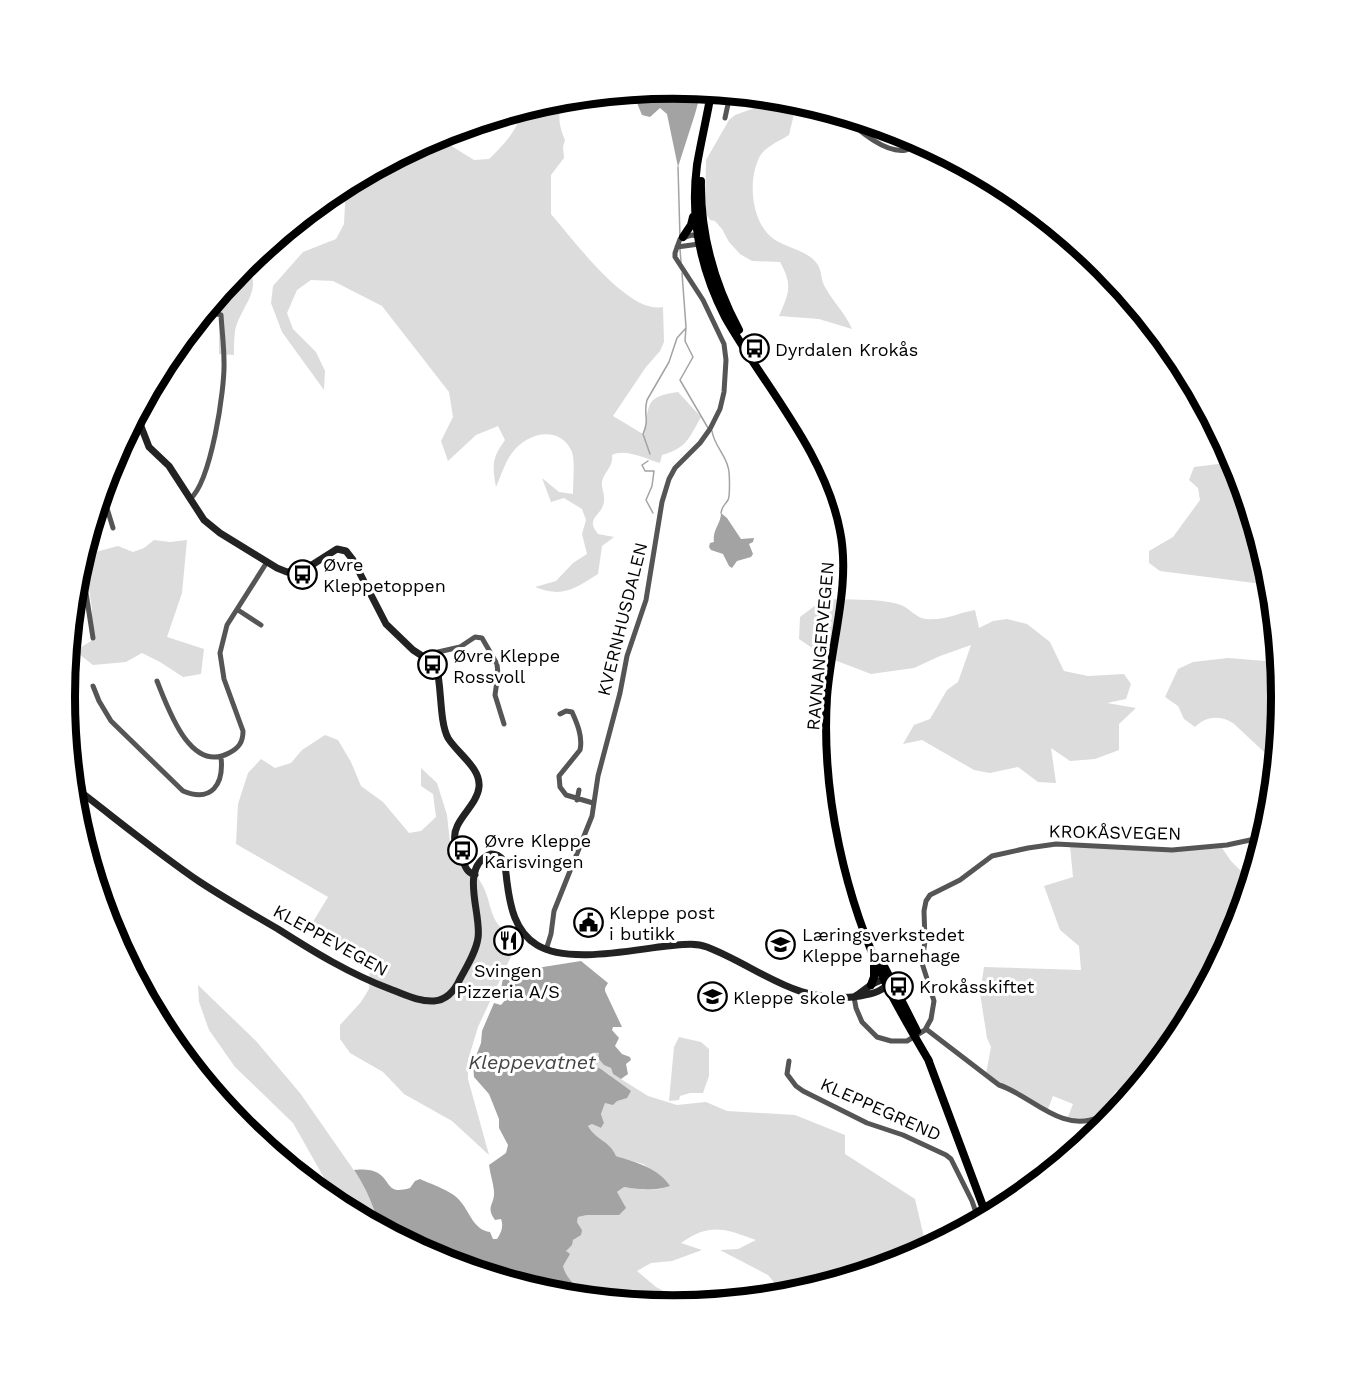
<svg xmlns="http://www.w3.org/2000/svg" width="1346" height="1395" font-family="'Work Sans',sans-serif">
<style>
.green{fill:#dcdcdc}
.water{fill:#a3a3a3}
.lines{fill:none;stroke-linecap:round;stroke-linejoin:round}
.stream{stroke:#a3a3a3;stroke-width:1.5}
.street{stroke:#555;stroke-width:5}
.secondary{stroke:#222;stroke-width:7}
.primary{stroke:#000;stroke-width:8}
.labels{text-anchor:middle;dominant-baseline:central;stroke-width:6;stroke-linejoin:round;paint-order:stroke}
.poi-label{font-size:18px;fill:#000;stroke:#fff;text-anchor:start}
.street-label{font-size:18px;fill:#000;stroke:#fff}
.water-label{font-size:20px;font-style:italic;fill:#444;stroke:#fff}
.rim{fill:none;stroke:#000;stroke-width:8}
</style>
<rect width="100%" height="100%" fill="#fff"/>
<!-- green -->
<path class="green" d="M771,99l31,5 -8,10 -5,21c-8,5 -24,12 -29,21 -13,24 -9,68 15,84 13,8 34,11 43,25 4,7 3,16 7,22 8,15 21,27 27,42l-33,-10 -40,-3c10,-23 14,-31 1,-54l-28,-1 -12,-7 -11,-12 -7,-13 -7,-8 -5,-1 -3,-5 -2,-10 1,-45 23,-40 6,-5 28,-10z
M560,100c0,19 -3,21 5,40l-2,7 1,11 -13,17v39c21,24 77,101 112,93l1,35 -4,9 -14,16 -33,49 30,18c8,-28 -1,-37 35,-42l23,25c-12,21 -14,31 -39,38l-2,8c-13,-4 -35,-15 -48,-8 2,11 -8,17 -10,27 -1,6 3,12 2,19 -1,15 -20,16 -6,33l16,3 -12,9 -4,28c-24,15 -35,24 -63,13l21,-6 17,-18 14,-9 -5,-20 4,-14 -4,-11 -18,-11 -13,4 -9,-24 17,14 14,2c0,-11 2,-33 -1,-42 -12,-28 -46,-19 -60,1 -7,9 -11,23 -16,34 -4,-22 -4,-29 9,-47l-7,-14 -22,9 -28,26 -7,-20 12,-24 -4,-25 -67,-86 -49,-25 -22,-1 -14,10 -10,23 6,16 23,23 9,19 -1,19 -42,-58 -11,-29 2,-17 30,-34 33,-13 8,-15 2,-38 91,-49 37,23 15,-1c14,-13 29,-29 33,-49z
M246,264c19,26 -6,42 -11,67 -1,8 -1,17 -1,24l-15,-1v-57z
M1234,462l36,123 -110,-14 -11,-8v-12l24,-14 27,-37 -2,-12 -9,-8 5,-13z
M154,540l16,2 17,-2 -5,53 -15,44 37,12 -3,25 -18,3 -23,-15 -18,-9 -16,9 -33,3 -18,-14 16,-10 1,-32 -8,-54 34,-9 15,6 11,-4z
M824,599c24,1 50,-1 74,5 10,2 17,14 28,15 18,2 32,-6 49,-9l4,18 14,-7 14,-2 20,5 23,18 14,29 24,5 36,-2 7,10 -5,15 -19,4 29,5 -17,16v26l-24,9 -25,2 -19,-13 5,35 -18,-1 -20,-15 -28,6 -16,-3 -52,-30 -19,4 11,-19 16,-6 17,-29 11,-8 13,-37 -31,11 -26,12 -43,6 -47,-18 -25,-17 1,-22z
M1228,658l50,4 3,36 -2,25 -3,2 -6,14 6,13 -1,10 -42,-39c-13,-8 -27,-7 -38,4l-11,-8 -6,-13 -13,-9 13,-28 15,-7z
M325,735l13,5 13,22 10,24 22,16 26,31 12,-2 15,-14 -3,-23 -12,-8v-18l16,15 10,32 4,37 16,15 6,16 4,-6c13,16 11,32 20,46 5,8 13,12 19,23l-38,81 -10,33v19l21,76 -37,-34 -48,-27 -21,-22 -33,-19 -10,-14v-14l21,-23 8,-13 1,-27 -31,-19 -31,-13 20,-33 -92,-53 2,-40 10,-31 13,-14 14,9 16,-5 11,-13z
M1070,846l110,5 42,-3 9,13 19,19 -15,51 -56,105 -25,30 -10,-2 -3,4 -3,18 -22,5 -15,21 -9,6 -12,1 -12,-2 5,-13 -20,-8 -5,13 -48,-25 -14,-10 5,-27 -4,-9 -7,-45 4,-26 97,3 -2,-24 -19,-16 -16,-44 29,-9z
M198,985l58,56 44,52 69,99 11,35 -40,-21 -47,-83 -58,-56 -26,-37 -10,-28z
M679,1037l22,5 8,7v27l-6,17h-13l-10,3 -1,4 -10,1 5,-54z
M593,1052l6,1 12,15 2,6 35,22 29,9 29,-3 21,9 68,4 50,20v19l70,45 9,38 29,-10 -4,10 -43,23 -121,35 -17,-20 -48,-25 18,-1 18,-9c-30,-11 -46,-18 -75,3l21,7 -30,11 -21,2 -14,8 19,16 27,14 3,4 -13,1 -93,-9c-3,-14 -11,-14 -16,-24 -7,-15 9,-33 18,-43l-5,-8 1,-5 9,-2 37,-28 20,3 17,-1 -2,-14 -16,-11 -27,-8c-6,-15 -20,-16 -28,-30l4,-2 9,4 3,-5 -3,-9 4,-11h4l2,-27 -10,-7 -16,-7 4,-7z"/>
<!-- water -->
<path class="water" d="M673,89l28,3 -6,22 -17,53 -11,-53 -7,-6 -10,9 -8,-2 -8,-19 -9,2 -9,-2z
M721,513l6,5 14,21 13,-1 -1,4 -4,2 4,10 -2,3 -14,4 -5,7 -3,-2 -6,-12 -12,-4 -2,-3 1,-4 4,-1c-2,-12 7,-18 7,-29z
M581,961l27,22 -3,5v3l17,36h-9l-1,3 7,8 -4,8 7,8 8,3 1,3 -5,4 2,10 -7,5 -8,-5 -2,-6 -7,-3 -6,-7 1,-5c-8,-1 -11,1 -13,9l15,7 30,22 -4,7 -10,3 -4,4 -8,-2 -4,11 3,9 -3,5 -9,-4 -4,2c8,14 22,15 28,30 20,6 42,12 54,30 -15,5 -30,4 -46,1l-7,5 9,16 -7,7h-32l-9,2 -1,5 5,8 -1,5 -8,5 -1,5 -6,6 4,3 -7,12c3,14 14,17 17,31l-26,-3 -114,-34 -60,-33c-8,-24 -12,-36 -26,-57 6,-1 18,-1 24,3 14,9 8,22 32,15l5,-7 5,-2c13,6 33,12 41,23 9,11 13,28 29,30l3,7h4c4,-6 7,-13 4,-20l-6,1c-10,-14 0,-15 -1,-29 -1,-9 -4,-18 -5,-26l17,-12 2,-8 -9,-17v-9l-10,-25 -15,-17 -1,-13 8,-21 1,-12 12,-28 7,2 5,-6 -5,-10 3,-16z"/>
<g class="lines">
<!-- stream -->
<path class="stream" d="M678,167l2,71
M680,249l1,13
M682,273l4,54 -1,14 8,16 -13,23 28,48
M712,431c2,14 13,23 16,36 2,5 2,30 0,33 -4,6 -6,6 -7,13
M650,454l-7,-20c7,-15 0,-19 4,-34l22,-38 8,-24 9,-10
M648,461l-6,4 3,6h9l-2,15 -6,14 7,13"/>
<!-- street -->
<path class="street" d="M725,118l5,-23
M847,118c11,13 40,36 59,32 5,-1 8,-5 11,-9
M677,247l22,-3 2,-3
M102,492l11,36
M190,499c21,-17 35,-110 34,-137 0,-16 -2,-31 -3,-47l-14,-4
M81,561l12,77
M238,610l23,15
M428,658l10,-6 22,-5 15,-10 7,1 15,26 1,10 -3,21 9,29
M157,681c11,27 33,93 72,72 10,-5 14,-11 14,-22l-19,-52 -4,-26 7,-28 40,-63
M93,686l6,15 12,20 72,70c29,12 41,-7 38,-34
M560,714l6,-3 6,1c5,11 11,25 8,38l-21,26 1,11 6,8 27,8
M577,800l2,-10
M546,950l5,-16 3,-23 38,-95 6,-40 22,-83 7,-37 19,-56 16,-98 7,-23 6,-11 25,-25 10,-14 10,-20 4,-17 2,-32 -2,-16 -21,-44 -28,-43v-4l5,-14 12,-4 10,2
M854,997l2,11 6,14 15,15 14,4h16l18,-11 6,-11 3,-18 -12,-38 3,-22 -1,-30 2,-10 4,-6 30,-15 32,-24 36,-8 28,-4 116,6 55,-5 37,-8
M926,1029l73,56c32,10 62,49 100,32 16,-8 9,-24 36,-28
M789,1061l-2,13 9,12 7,5 64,32 36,12 43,20 5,4 21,42 7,20"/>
<!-- secondary -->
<path class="secondary" d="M137,416l12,31 20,19 35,54 16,13 57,35 10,4 17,-2 33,-21 9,2 7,9 33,64 27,26 23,15c6,20 3,56 12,73 9,15 33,30 31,49 -2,20 -28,34 -24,54 1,6 5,11 7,17 3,8 4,14 13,17
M73,786c42,32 83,66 127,96 26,17 52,32 78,47 36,23 72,45 112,60 14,5 29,13 44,12 13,-1 21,-11 26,-22 7,-13 16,-27 18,-41 4,-25 -20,-71 13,-84 5,0 9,2 12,6 3,6 3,15 4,22 3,24 8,50 30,63 31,19 94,5 130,1 13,-1 27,-4 40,1 54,21 89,59 153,49 12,-2 25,-5 31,-16 -15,-3 -25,10 -37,17"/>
<!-- primary -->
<path class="primary" d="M711,93c-4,24 -10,48 -14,72 -7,53 4,105 28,152 39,69 100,135 115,214 11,54 -9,111 -13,166 -6,96 18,203 60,289 13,26 28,51 42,75
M701,181c-1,53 13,102 38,149
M683,237l8,-12 2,-8
M883,964l34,67
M871,985l3,-8v-16
M928,1059l59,158"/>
</g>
<!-- icons -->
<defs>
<symbol id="bus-ring" viewBox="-11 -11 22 22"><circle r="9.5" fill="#fff" stroke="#000" stroke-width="1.5"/><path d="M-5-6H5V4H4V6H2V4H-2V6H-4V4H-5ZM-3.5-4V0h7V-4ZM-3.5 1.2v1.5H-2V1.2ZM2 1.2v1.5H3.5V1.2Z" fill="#000"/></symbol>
<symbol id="civic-ring" viewBox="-11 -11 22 22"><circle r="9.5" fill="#fff" stroke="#000" stroke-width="1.5"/><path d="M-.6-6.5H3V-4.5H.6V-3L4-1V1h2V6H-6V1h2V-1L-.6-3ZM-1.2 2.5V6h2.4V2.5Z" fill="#000"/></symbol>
<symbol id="restaurant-ring" viewBox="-11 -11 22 22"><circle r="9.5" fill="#fff" stroke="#000" stroke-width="1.5"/><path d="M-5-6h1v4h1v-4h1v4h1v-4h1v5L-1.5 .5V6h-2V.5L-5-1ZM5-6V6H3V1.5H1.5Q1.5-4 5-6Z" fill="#000"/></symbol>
<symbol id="school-ring" viewBox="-11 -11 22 22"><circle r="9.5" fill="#fff" stroke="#000" stroke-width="1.5"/><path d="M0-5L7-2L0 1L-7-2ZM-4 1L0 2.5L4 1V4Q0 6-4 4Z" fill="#000"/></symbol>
</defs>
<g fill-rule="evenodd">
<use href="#bus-ring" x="738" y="332" width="33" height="33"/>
<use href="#bus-ring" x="286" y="558" width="33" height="33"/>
<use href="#bus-ring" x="416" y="648" width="33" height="33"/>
<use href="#bus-ring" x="446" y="834" width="33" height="33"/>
<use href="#civic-ring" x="572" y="906" width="33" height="33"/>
<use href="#restaurant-ring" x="492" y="924" width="33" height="33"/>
<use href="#school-ring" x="764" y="928" width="33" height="33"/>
<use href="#bus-ring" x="882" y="970" width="33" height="33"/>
<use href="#school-ring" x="696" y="980" width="33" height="33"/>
</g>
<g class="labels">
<!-- poi labels -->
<g class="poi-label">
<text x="775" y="349">Dyrdalen Krokås</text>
<text x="323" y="564">Øvre<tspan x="323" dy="21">Kleppetoppen</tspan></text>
<text x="453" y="655">Øvre Kleppe<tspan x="453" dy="21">Rossvoll</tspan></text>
<text x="484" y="840">Øvre Kleppe<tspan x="484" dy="21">Karisvingen</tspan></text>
<text x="609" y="912">Kleppe post<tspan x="609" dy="21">i butikk</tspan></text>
<text x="802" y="934">Læringsverkstedet<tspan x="802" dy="21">Kleppe barnehage</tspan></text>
<text x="508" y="970" text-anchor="middle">Svingen<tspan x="508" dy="21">Pizzeria A/S</tspan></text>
<text x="919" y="986">Krokåsskiftet</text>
<text x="733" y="997">Kleppe skole</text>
</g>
<!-- street labels -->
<g class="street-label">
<text transform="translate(622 619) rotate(-76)">KVERNHUSDALEN</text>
<text transform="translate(820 646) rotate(-85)">RAVNANGERVEGEN</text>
<text transform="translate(1115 832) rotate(1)">KROKÅSVEGEN</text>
<text transform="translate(331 940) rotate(29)">KLEPPEVEGEN</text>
<text transform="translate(881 1109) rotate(24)">KLEPPEGREND</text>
</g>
<!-- water labels -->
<g class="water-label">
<text x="532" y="1062">Kleppevatnet</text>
</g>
</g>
<!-- crop -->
<path d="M0 0H1346V1395H0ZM75 697a598 598 0 1 1 1196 0a598 598 0 1 1-1196 0Z" fill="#fff" fill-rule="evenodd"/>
<path class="rim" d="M75 697a598 598 0 1 1 1196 0a598 598 0 1 1-1196 0Z"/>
</svg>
